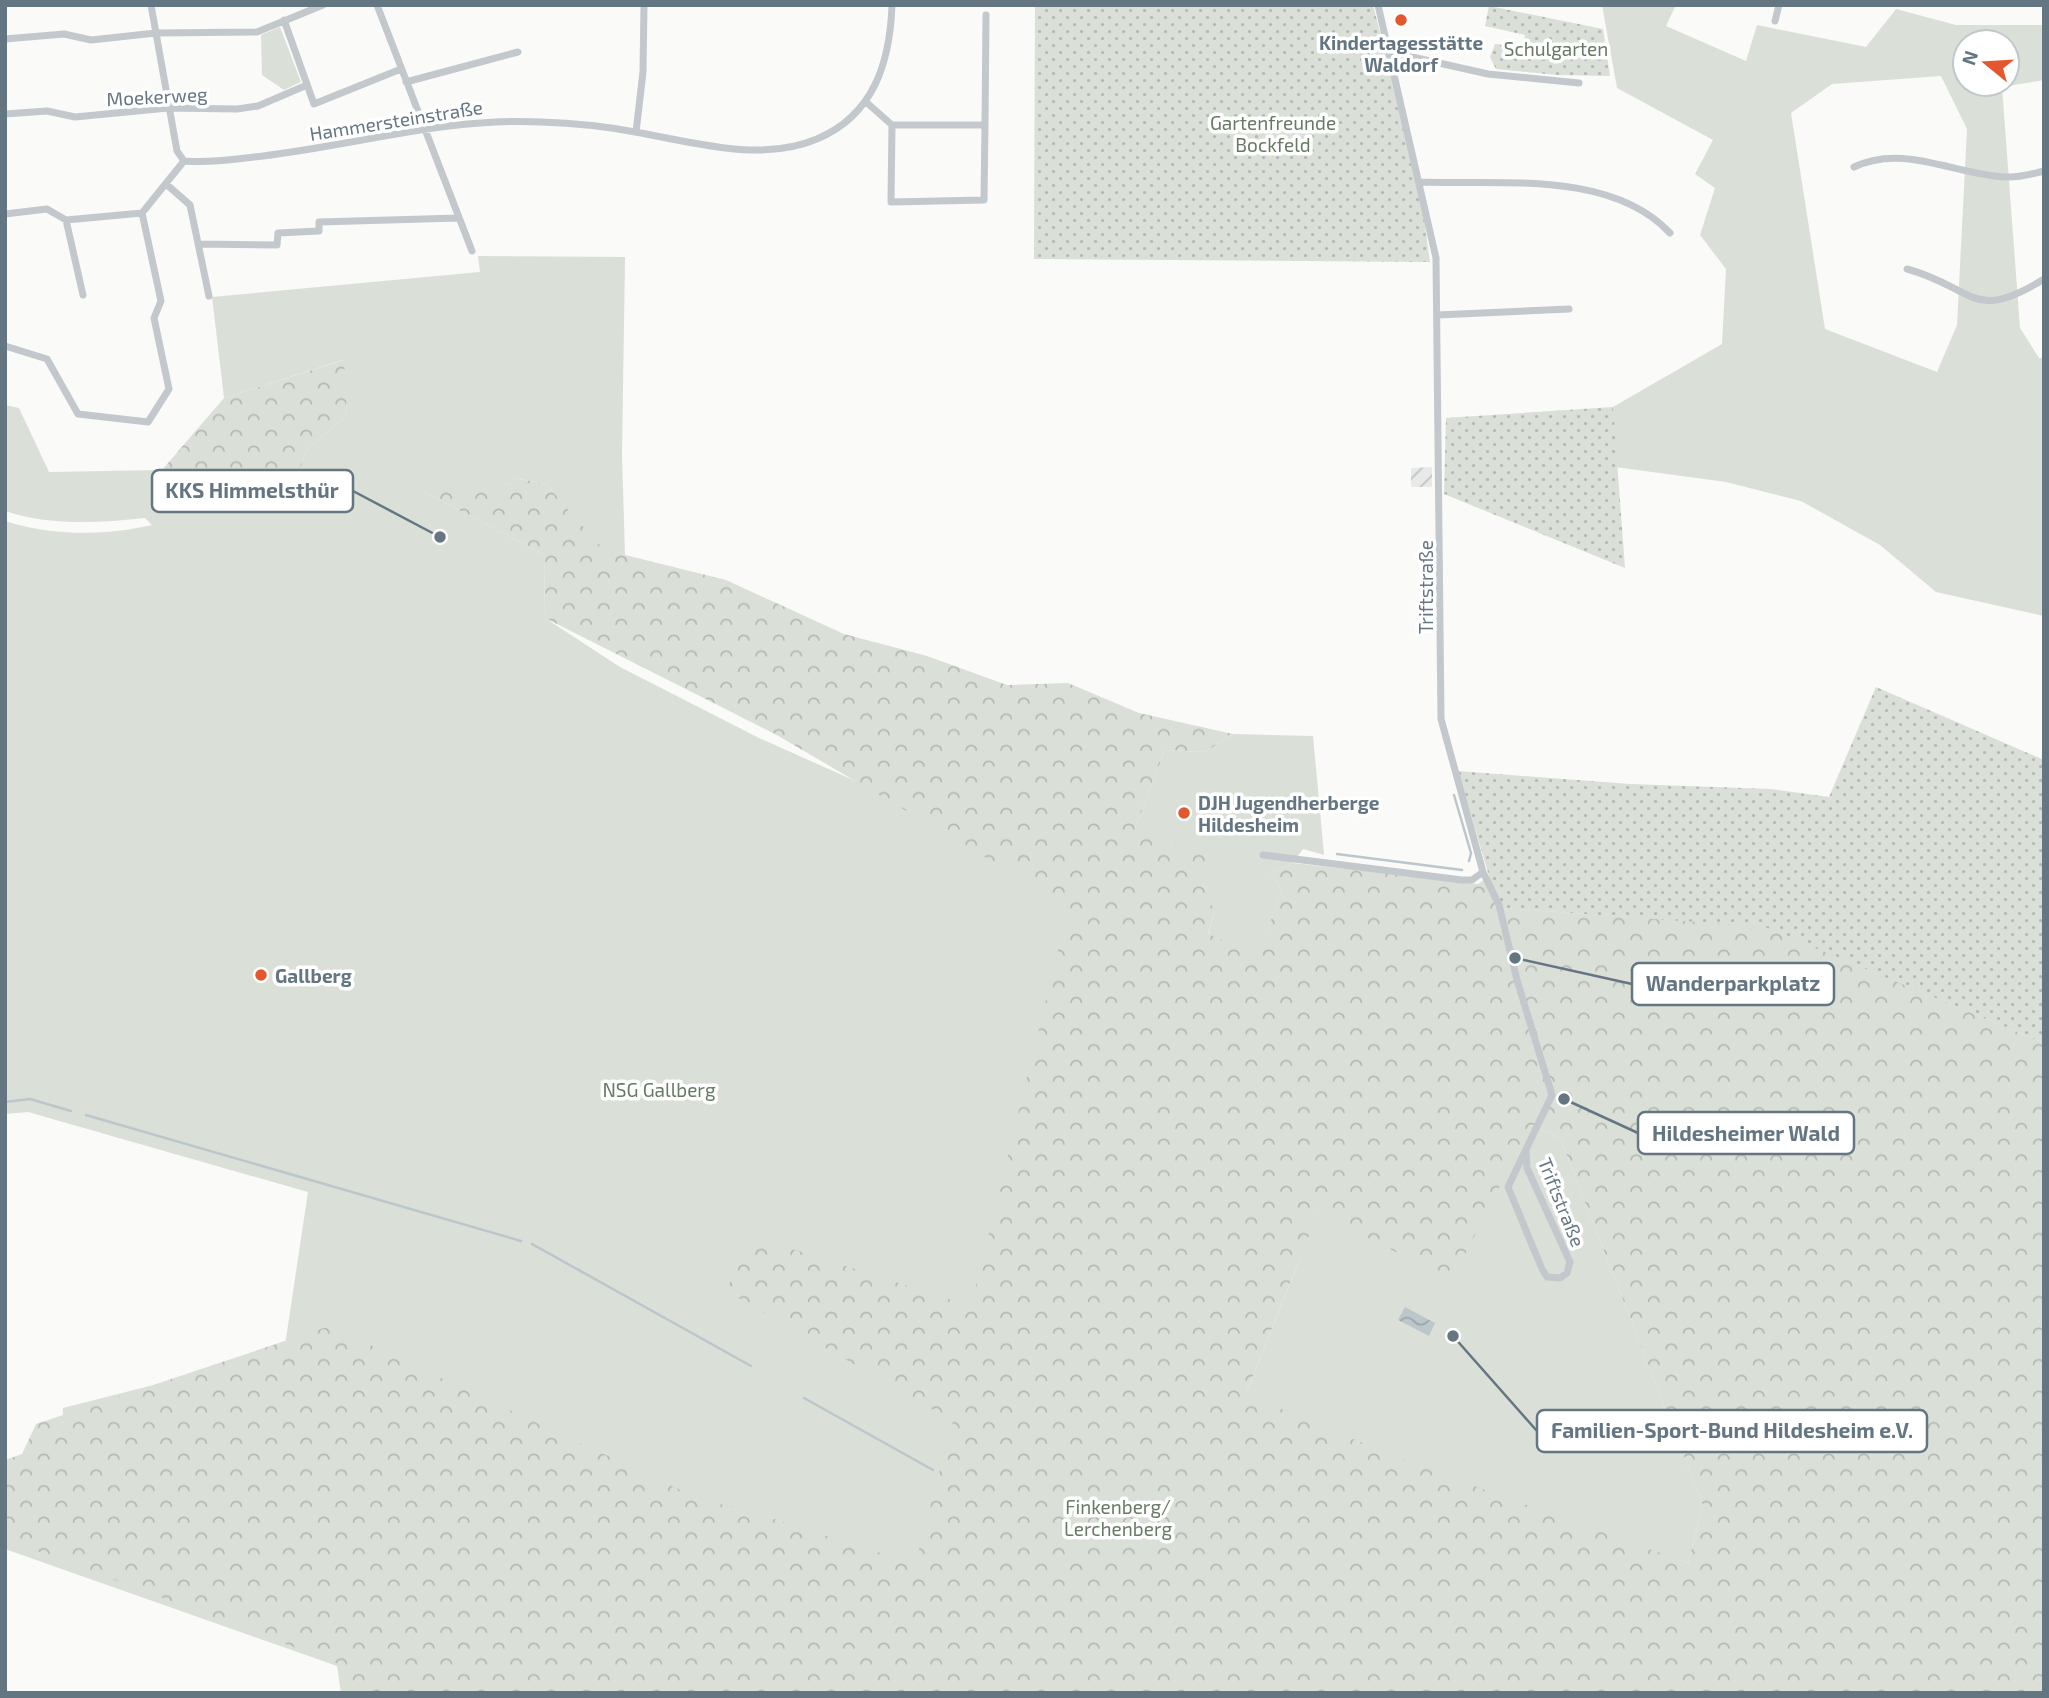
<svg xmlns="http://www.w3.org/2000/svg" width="2049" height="1698" font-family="'Exo 2',sans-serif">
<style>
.industrial{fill:url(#industrial-furrows)}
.green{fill:#dadfd7;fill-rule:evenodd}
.forest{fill:url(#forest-crowns);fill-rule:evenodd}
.garden{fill:url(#garden-dots)}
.water{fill:url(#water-waves)}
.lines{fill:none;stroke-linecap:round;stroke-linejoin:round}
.stream{stroke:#bbc7cb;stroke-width:2.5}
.minor{stroke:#c3c8cc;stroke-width:7}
.poi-dot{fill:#e4572e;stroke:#fff;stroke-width:2.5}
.labels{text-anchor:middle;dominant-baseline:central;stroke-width:7;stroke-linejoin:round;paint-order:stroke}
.poi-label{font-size:19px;font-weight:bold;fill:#657683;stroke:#fff;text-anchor:start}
.park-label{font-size:19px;fill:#687a64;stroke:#fff}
.street-label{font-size:19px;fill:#657683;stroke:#fff}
.leader{fill:none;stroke:#657683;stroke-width:2.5}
.callout-dot{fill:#657683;stroke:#fff;stroke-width:2.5}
.callout{fill:#fff;stroke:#657683;stroke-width:2.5}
.callout-label{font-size:21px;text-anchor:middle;font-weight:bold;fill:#657683}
</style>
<defs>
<pattern id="industrial-furrows" width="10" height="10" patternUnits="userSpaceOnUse" patternTransform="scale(1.75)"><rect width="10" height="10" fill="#e8e9e9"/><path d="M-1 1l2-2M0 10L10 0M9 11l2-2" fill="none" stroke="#c0c1c2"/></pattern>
<pattern id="forest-crowns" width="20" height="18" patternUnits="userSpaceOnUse" patternTransform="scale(1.75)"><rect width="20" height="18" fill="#dadfd7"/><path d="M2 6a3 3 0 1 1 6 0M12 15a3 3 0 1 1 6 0" fill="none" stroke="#b4b9b4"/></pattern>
<pattern id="garden-dots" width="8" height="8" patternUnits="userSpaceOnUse" patternTransform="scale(1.75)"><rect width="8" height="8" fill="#dadfd7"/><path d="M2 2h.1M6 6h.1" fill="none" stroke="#b4b9b4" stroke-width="1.8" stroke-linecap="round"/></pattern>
<pattern id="water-waves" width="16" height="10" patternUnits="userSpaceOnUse" patternTransform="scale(1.75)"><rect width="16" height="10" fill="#bbc7cb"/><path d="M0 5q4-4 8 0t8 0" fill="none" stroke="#9ca6aa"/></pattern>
</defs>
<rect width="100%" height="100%" fill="#fafaf8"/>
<!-- industrial -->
<path class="industrial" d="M1432,467v20h-21v-19z"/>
<!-- green -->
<path class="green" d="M1602,5h69l4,2 -9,19 80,35 11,-36 109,22 30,-38 60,16h88v55l-42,7 18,241 19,30h5v258l-108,-24 -56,-47 -79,-44 -75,-19 -111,-15 -2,-60 109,-63 4,-75 -26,-34 15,-47 -20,-14 18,-34 -96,-52zM1965,42h42v42h-42zM1941,76l26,53 -10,196 -20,47 -112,-43 -34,-216 41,-29z
M280,27l21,55 -17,8 -22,-15 -1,-40z
M478,256l147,1 -3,198 3,100 -27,-10 -52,-61 -32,-6 1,5 -91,9 120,62 1,64 75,49 139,71 128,57 179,99 250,324 2,-5 213,-88 29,13 143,367 -15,58 -8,-3 197,133h-1536l-4,-27 -332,-117v-76l57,-23 1,-42 221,-56 24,-160 -280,-80 -23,2v-593c46,15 100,15 147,4l-7,-7c-47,5 -94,8 -140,-7v-106l14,3 30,64 113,-2 -2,40 131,-14 16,-47 40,-34 -4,-55 -119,38 -12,-101 268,-25zM1303,1251l-57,142 -4,-1z
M1233,734l80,2 11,119 -21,-6 -10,14 -22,10 11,18 -24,64 -50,-20 7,-24 -81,-80 31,-81 40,2z"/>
<!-- forest -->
<path class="forest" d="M344,360l3,55 -40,34 -16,47 -132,14 3,-40 62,-72z
M514,478l32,6 52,60 27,11 101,25 118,54 83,22 80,29 61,-2 71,30 94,21 -28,18 -40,-2 -31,81 78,26 -7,37 10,17 -7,23 50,20 24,-63 -11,-18 22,-10 185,21 11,-8 14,32 262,18 279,117v650h-1692v-24l-347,-130v-79l17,-6 14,-30 294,-98 372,174 44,10 169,54 38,-143 -227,-130 25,-55 220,70 98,-400 -294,-172 -230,-116 -1,-64 -122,-63 92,-8zM1531,1125l29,13 143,367 -15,58c-148,-54 -299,-104 -442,-170l72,-180 134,67z"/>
<!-- garden -->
<path class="garden" d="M1035,5h338l46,178 11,79 -396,-3z
M1489,6l114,23 7,47 -53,-1 -61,-6 -6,-12 5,-13 28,2 2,-11 -40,-9z
M1613,407l12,161 -181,-74 2,-76z
M1876,687l168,73v283l-279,-116 -263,-19 -13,-32 -31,-105 172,13 141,5 58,8z"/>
<!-- water -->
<path class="water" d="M1405,1307l30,16 -6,13 -31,-16z"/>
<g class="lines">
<!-- stream -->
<path class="stream" d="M1454,795l17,58 -2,8
M1337,854l125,16
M5,1102l25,-3 41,12
M86,1115l435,126
M532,1244l219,122
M804,1398l129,72"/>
<!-- minor -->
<path class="minor" d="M151,5l26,146 7,10
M377,5l95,246
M1378,5l58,253 5,461 42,153 16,33 18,75 35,115 -44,92 34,82 5,8 13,1 7,-5 3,-11 -43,-94 -1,-16
M284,20l30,84 87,-35
M1775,21l4,-16
M5,39l59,-5 27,6 65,-7 101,-1 66,-27
M1390,52l98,22 91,9
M406,82l112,-30
M866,102l26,23 -1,77 93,-2 1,-75h-93
M5,114l42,-3 28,6 93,-9 69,1 21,-3 49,-21
M985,125l1,-110
M636,132l7,-60 1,-67
M184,161c27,2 53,-2 79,-5 93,-11 184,-39 278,-34 32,1 63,4 94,10 59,10 125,31 182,7 57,-24 73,-77 75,-134
M1854,167c50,-24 101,8 152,10 13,1 25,-3 38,-6
M1420,182c80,3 191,-12 250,51
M166,184l24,21 19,91
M5,214l42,-5 19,11 76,-7 42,-52
M66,220l17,75
M198,244l79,1 1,-12 41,-2v-9l140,-4
M1907,269c67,18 65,55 137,10
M1438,315l131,-6
M5,346l42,13 31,55 70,8 21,-33 -15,-71 7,-17 -19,-88
M1263,855l199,25h10l11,-8"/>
</g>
<!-- markers -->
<g class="poi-dot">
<circle cx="1401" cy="20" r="7"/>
<circle cx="1184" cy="813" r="7"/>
<circle cx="261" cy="975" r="7"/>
</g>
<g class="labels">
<!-- poi labels -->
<g class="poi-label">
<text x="1401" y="42" text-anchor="middle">Kindertagesstätte<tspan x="1401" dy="22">Waldorf</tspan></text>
<text x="1198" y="802">DJH Jugendherberge<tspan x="1198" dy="22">Hildesheim</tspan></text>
<text x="275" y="975">Gallberg</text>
</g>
<!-- park labels -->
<g class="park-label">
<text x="1556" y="48">Schulgarten</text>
<text x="1273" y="122">Gartenfreunde<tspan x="1273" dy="22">Bockfeld</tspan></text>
<text x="659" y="1089">NSG Gallberg</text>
<text x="1118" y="1506">Finkenberg/<tspan x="1118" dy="22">Lerchenberg</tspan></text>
</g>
<!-- street labels -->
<g class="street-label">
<text transform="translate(157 96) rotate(-3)">Moekerweg</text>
<text transform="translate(396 120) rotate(-9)">Hammersteinstraße</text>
<text transform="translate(1425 587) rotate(-90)">Triftstraße</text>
<text transform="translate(1562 1202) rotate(68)">Triftstraße</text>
</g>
</g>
<!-- callouts -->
<path class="leader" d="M440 537L353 491M1515 958L1632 984M1564 1099L1638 1133M1453 1336L1537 1431"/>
<g class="callout-dot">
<circle cx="440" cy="537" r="7"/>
<circle cx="1515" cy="958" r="7"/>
<circle cx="1564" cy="1099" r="7"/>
<circle cx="1453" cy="1336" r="7"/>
</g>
<g class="callout">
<rect x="152" y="470" width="201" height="42" rx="7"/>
<rect x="1632" y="963" width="202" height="42" rx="7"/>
<rect x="1638" y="1112" width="216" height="42" rx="7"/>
<rect x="1537" y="1410" width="390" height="42" rx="7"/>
</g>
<g class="callout-label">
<text x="252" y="498">KKS Himmelsthür</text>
<text x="1733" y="991">Wanderparkplatz</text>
<text x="1746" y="1141">Hildesheimer Wald</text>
<text x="1732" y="1438">Familien-Sport-Bund Hildesheim e.V.</text>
</g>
<!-- border -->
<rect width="2049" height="1698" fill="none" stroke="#657683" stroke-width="14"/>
<!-- north arrow -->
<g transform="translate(1986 63) rotate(288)"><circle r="33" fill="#ffffff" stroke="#c1c8cd" stroke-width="2"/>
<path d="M0-5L12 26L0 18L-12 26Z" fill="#e4572e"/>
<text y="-10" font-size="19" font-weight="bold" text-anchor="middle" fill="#657683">N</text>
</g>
</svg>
